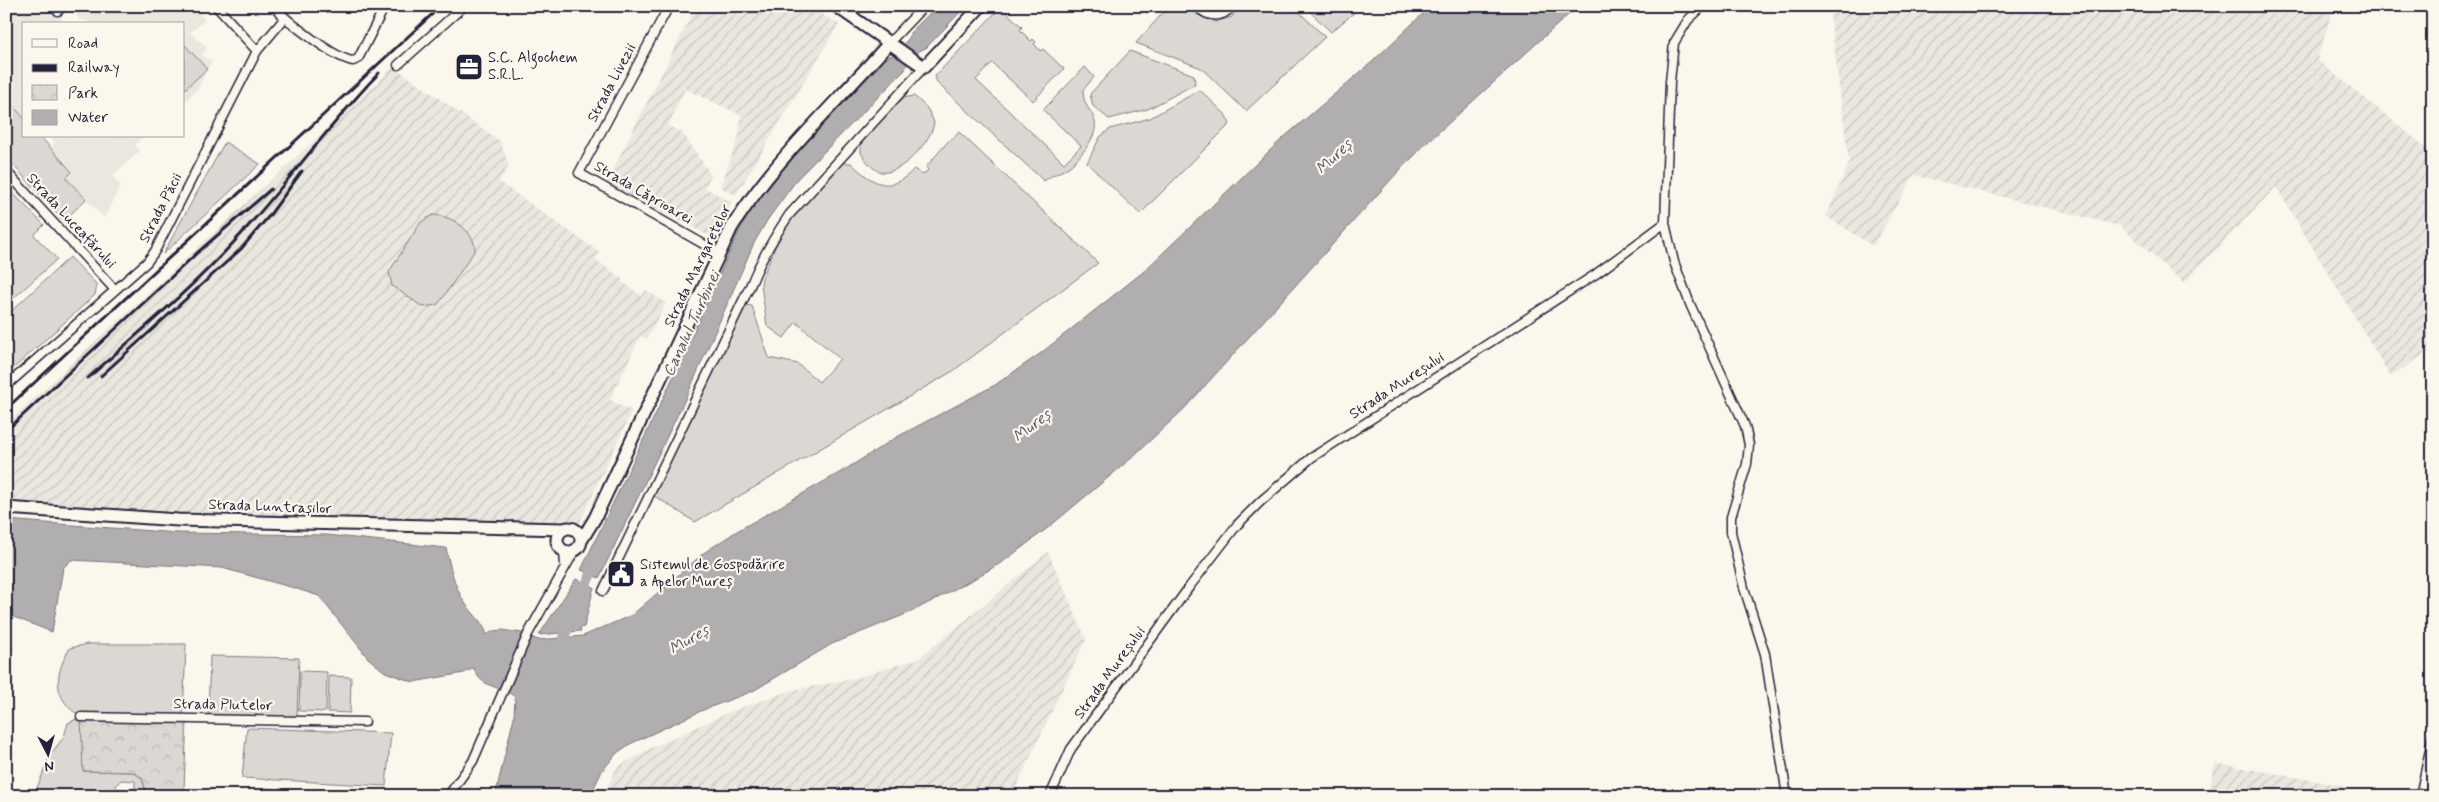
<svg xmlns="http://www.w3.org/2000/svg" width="2439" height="802" font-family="Mynerve,sans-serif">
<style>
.built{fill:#ebe7df}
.industrial{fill:url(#industrial-furrows)}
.grass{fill:#dbd8d3;stroke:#7e7d87;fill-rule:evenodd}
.park{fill:url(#park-crowns);stroke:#7e7d87}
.water{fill:#b1aeb0;stroke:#787681}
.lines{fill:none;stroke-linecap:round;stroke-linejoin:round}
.canal{stroke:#b1aeb0;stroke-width:10}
.street-casing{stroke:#22223b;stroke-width:11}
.secondary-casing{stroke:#22223b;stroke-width:15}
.street{stroke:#fbf7ec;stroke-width:8}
.secondary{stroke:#fbf7ec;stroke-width:11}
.rail{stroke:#22223b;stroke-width:3}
.labels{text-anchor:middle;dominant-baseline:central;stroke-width:4.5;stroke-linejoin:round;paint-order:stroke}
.poi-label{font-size:15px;fill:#22223b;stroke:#fbf7ec;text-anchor:start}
.street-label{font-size:15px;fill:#22223b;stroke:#fbf7ec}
.water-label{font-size:16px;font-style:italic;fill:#545364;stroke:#fbf7ec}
</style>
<defs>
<pattern id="industrial-furrows" width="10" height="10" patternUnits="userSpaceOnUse" patternTransform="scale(1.25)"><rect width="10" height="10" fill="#ebe7df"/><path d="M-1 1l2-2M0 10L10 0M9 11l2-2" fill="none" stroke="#c9c6c0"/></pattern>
<pattern id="park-crowns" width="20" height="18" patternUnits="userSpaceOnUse" patternTransform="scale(1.25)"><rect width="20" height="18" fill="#dbd8d3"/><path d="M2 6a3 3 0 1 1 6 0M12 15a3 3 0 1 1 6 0" fill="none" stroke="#bcb9b6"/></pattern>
</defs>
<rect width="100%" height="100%" fill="#fbf7ec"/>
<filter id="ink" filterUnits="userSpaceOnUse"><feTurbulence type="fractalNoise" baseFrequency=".02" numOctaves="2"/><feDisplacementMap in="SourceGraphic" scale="10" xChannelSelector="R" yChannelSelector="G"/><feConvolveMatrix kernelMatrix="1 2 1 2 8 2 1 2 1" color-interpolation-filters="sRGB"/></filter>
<g filter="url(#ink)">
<!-- built -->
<path class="built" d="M19,6h30l17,18h-42v94l-18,-20v-80z
M85,6h109l11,14 -15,13 17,14 -5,9 10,5 -15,29 -13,12v-78h-97l1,-3 -8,-1 -4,-5z
M49,136h95l-9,9 5,6 -28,25 9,9 -17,33 -39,-41 6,-5 -21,-25 5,-5z"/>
<!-- industrial -->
<path class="industrial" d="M696,6h26l20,10 6,-10h58l33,18 -103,171 -16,-8 19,-51 2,-21 -56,-26 -17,37 14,6 29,43 -6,13 27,14 -19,36 -107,-55z
M1829,6h505l-17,54 116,93v195l-42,29 -115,-190 -92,96 -64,-57 -206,-51 -41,71 -47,-30 23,-53z
M394,67l106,74 9,24 -10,17 100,70 -4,7 27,20 -1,2 21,15 4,-6 20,13 -19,36 -7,-3 -30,64 22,11 -53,113 -400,-11 -173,-10v-79z
M1048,552l38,87 -74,157h-409l14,-29 38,-21 77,-35 57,-20 66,-13 63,-19z
M2215,763l129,23 -2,10h-134z"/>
<!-- grass -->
<path class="grass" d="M1169,6h23l23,16 17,-5 7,-11h54l32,31 -79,74 -45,-43 -65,-25z
M1304,6h58l-31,26z
M1001,7l21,20 -2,3 11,11 2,-2 3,3 -2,2 7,7 2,-2 21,20 -31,32 -41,-38 -16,17 88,83 17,-17 -38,-36 42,-43 9,10 -11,13c0,18 10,20 12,32 3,14 -14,34 -24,43 -8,7 -19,9 -27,16l-107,-98 -2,-7z
M184,44l23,25 -23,21z
M1130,51l64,24 1,9 -47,25 -39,10 -16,-13 -3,-12z
M1200,90l25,24 5,10 -90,90 -53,-51 13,-26 10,-8 40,-11z
M914,96l13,12 7,14c-1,18 -34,54 -53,50 -8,-2 -16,-12 -20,-19v-11l42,-44z
M6,98l18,20v18h16l32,36 -6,6 20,21 -20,20 -5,-1 -55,-61z
M959,132l139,131 -145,108 -258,151 -42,-27 92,-190 7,1 17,52 29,6 21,18 21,-23 -44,-37 -12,16 -17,-12 -6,-41 1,-7 17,-40 13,-21 48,-54h11c22,21 39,32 63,6l9,6 5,-5 -2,-3 25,-29 2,1z
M225,142l35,22 -97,90z
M6,186l38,39 -10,10 23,24 -51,46z
M433,215c18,0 42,16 42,35l-33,49 -5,6 -14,2 -31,-21 -3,-14 32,-50z
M70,257l27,28 -2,10 -89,80v-59z
M88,644h98l-3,74 -99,53 49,1 9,6 5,17 37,-6 28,2v5h-178l16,-41 14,-18 4,-14 13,-6c-28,-18 -28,-41 -11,-69zM121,780l14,1v8h-18l-1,-4z
M210,656l89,2 -2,59 -89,-2z
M300,671l27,1 -1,40 -27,-1z
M329,676l22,1 -1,36 -22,-1z
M247,728l144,5 -5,53 -144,-8z
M266,788l75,8h-76z"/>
<!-- park -->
<path class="park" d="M81,717l106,1 -3,71 -37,6 -5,-17 -9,-6 -50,-1z"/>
<!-- water -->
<path class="water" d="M937,6h29l-40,42c-8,2 -20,13 -21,22l-107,108 -30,41 -14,24 -65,148 -90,187 -18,-8 88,-184 70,-155c38,-67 97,-120 150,-175l5,-1 15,-17 1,-5z
M1431,6h147l-148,134 -33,33 -213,236 -56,52 -79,66 -45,34 -32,19 -61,32 -79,32 -79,47 -50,19 -73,34 -13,9 -15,18 -12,25h-95l19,-79 1,-20c-14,-12 -35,-8 -41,-29l-10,5 -51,9 -28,-10 -17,-14 -49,-62 -25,-8 -72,-20 -151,-8 -8,8 -11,64 -46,-18v-94l172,13 149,2 119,13c4,19 8,36 17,52 8,13 20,21 24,35l6,-4 9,-1 20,3 16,7 45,-4 49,-21 73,-63 32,-21 109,-62 49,-31 100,-53 46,-32 102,-81 139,-133 90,-77z
M576,579l18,8 -10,40 -4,1 1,3 -42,4z"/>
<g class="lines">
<!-- canal -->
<path class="canal" d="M582,594l14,-32
M562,650v-8l10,-23"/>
<defs>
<path id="street" d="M216,6l41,45
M274,6c12,15 62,53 79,55l5,-2 27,-53
M669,6l-90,167 140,80
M1196,6c12,12 26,13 37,0
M1703,6l-15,14 -14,23 -4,39 -5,141 9,39 16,42 55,122 4,19 -2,19 -16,53v15l13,56 21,66 22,142
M58,11l5,-5
M889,43l35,-37
M398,65l66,-59
M6,171l109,119
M6,386l141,-124 8,-11 102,-200 27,-32
M564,551l1,14
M603,591l148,-307c10,-25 23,-47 38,-69l135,-148
M81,717l284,5
M448,796l25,-35 55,-127 47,-84
M1050,796l21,-47 119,-163 47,-61 24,-24 50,-43 285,-184 69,-51
M2420,796l13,-60"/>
<path id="secondary" d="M836,6l88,61 57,-61
M6,508l172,12 386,9
M557 540a12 12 0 1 1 24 0a12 12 0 1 1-24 0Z
M581,541l14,-23 137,-291c44,-70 104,-123 157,-184"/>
</defs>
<!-- street casing -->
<use href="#street" class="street-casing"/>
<!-- secondary casing -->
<use href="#secondary" class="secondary-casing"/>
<!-- street -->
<use href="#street" class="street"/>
<!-- secondary -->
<use href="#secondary" class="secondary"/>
<!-- rail -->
<path class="rail" d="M101,376l140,-127 28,-33 33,-45
M88,378c49,-44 100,-86 145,-135 51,-55 94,-116 146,-170
M6,409l435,-403
M6,431l191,-178 74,-64"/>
</g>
</g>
<!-- icons -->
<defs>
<symbol id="office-square" viewBox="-11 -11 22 22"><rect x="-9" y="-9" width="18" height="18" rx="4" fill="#22223b" stroke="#fbf7ec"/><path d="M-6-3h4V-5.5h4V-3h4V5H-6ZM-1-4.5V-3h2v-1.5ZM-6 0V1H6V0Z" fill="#fff"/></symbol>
<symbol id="civic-square" viewBox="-11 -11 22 22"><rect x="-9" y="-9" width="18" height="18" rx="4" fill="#22223b" stroke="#fbf7ec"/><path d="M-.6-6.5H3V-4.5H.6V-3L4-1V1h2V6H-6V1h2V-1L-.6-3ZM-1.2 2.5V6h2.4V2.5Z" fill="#fff"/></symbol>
</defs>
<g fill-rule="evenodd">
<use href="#office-square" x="453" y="51" width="32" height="32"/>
<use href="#civic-square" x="605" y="558" width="32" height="32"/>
</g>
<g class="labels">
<!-- poi labels -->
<g class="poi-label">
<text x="488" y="58">S.C. Algochem<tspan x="488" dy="17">S.R.L.</tspan></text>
<text x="640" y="565">Sistemul de Gospodărire<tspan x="640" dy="17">a Apelor Mureș</tspan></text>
</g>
<!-- street labels -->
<g class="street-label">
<text transform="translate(612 83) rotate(-62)">Strada Livezii</text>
<text transform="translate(643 193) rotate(30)">Strada Căprioarei</text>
<text transform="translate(161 208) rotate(-63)">Strada Păcii</text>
<text transform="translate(71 221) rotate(47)">Strada Luceafărului</text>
<text transform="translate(698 266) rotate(-64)">Strada Margaretelor</text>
<text transform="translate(1397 386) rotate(-33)">Strada Mureșului</text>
<text transform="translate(270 507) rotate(2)">Strada Luntrașilor</text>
<text transform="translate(1110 673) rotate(-54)">Strada Mureșului</text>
<text transform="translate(223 705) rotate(1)">Strada Plutelor</text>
</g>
<!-- water labels -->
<g class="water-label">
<text transform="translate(1334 157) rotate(-43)">Mureș</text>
<text transform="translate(692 324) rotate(-65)">Canalul Turbinei</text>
<text transform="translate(1032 426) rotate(-37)">Mureș</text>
<text transform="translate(689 640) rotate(-30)">Mureș</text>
</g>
</g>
<!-- margin -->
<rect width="2439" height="802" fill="none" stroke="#fbf7ec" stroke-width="25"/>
<rect x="12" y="12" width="2414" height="777" fill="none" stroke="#22223b" stroke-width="2" filter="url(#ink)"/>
<!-- legend -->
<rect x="22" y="22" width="162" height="115" fill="#fbf7ec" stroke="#a4a2a5"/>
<rect x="32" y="39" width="25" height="8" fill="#fbf7ec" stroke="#a4a2a5"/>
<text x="68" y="48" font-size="15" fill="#22223b">Road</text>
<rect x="32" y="64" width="25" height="8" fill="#22223b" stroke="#a4a2a5"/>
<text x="68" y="72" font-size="15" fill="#22223b">Railway</text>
<rect x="32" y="85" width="25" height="15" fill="url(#park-crowns)" stroke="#a4a2a5"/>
<text x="68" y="98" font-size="15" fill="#22223b">Park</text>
<rect x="32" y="110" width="25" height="15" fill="#b1aeb0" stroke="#a4a2a5"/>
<text x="68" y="122" font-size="15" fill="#22223b">Water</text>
<!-- north arrow -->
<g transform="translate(48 754) rotate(174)" stroke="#fbf7ec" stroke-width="4" paint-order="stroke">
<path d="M0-4L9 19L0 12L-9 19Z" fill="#22223b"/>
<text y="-8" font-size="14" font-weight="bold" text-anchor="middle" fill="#22223b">N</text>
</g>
</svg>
